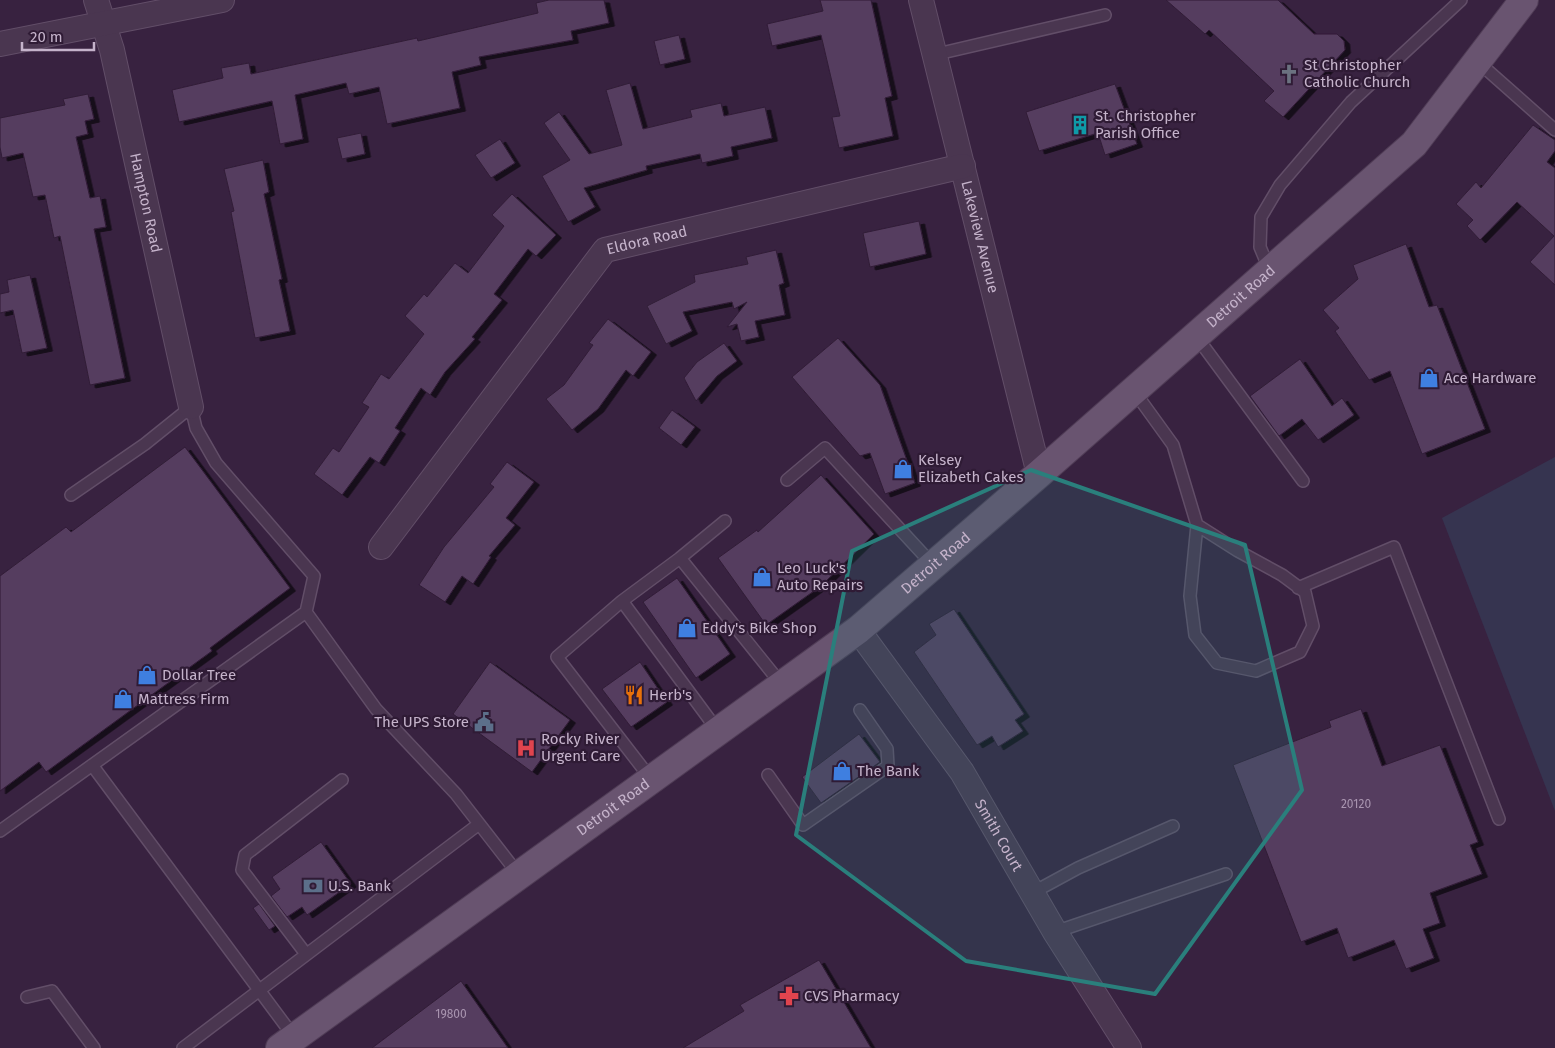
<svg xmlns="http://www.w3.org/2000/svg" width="1555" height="1048" font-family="'Fira Sans',sans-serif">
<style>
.green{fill:#363450}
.building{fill:#553c5e;stroke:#311d37;filter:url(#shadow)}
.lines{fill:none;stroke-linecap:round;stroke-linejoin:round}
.lane-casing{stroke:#624e68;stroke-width:14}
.street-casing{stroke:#624e68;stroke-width:26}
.primary-casing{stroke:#503d56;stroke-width:30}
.lane{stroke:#4a3650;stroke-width:11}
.street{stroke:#4a3650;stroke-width:24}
.primary{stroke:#695470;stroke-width:28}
.marked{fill:#2a7f7c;fill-opacity:0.2;stroke:#2a7f7c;stroke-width:4;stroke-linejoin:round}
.labels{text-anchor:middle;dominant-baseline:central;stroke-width:4.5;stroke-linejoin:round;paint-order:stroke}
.number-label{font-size:12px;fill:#a995b0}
.poi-label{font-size:15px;fill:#c5b3cb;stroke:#2f1b35;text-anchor:start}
.street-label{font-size:15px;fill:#c5b3cb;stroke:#2f1b35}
</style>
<defs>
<filter id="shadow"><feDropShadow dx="5.5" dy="3" stdDeviation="0" flood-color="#0009"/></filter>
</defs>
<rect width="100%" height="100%" fill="#382240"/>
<!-- green -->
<path class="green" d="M1555,457v354l-113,-293z"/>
<!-- building -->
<path class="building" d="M549,0h55l5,23 -38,8 2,9 -94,17 2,8 -29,7 8,36 -73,16 -8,-37 -30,7 -3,-11 -51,12 8,44 -23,5 -8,-43 -93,21 -7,-32 51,-12 -2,-10 28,-5 2,11 166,-36 1,3 120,-28 -2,-10z
M820,0h51l21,96 -7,2 8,38 -54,12 -7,-31 8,-1 -19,-81 -49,11 -5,-22 56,-13z
M1166,0h112l36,34h23l7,7 1,9 -62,67 -19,-16 10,-10 -65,-61 -4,4z
M679,35l6,24 -25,6 -6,-24z
M630,83l13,46 49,-12 -2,-7 31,-7 3,13 41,-9 7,31 -41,9 2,9 -31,7 -2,-9 -54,12 1,4 -63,18 11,19 -27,15 -26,-46 28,-16 -26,-37 15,-11 30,42 33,-9 -16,-55z
M1115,84l22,60 -32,11 -7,-22 -59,18 -13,-39z
M88,94l6,25 -9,2 3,13 -12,3 14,61 10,-2 6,31 -12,2 31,149 -35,7 -30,-149 -6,2 -9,-43 -12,2 -10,-44 -21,5 -2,-11v-29l65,-13 -2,-6z
M1533,125l22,15v11l-8,11 8,6v117l-25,-23 24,-26 -37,-34 -37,38 -13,-14 6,-6 -17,-16 20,-22 5,6z
M361,133l4,21 -23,5 -5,-21z
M500,139l15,24 -24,15 -16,-23z
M263,160l6,32 -5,2 18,85 -3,1 11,51 -35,7 -24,-126 3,-1 -10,-42z
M512,194l44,41 -20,21 -8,-7 -34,45 8,6 -30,37 3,2 -30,33 -15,23 -9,-7 -26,40 5,3 -21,32 -9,-6 -28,38 -28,-21 19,-26 6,4 30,-45 -7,-4 19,-29 8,5 35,-45 -19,-18 19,-22 3,3 28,-34 13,10 36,-47 -12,-11z
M919,221l7,33 -56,13 -7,-34z
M1406,244l23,63 8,-2 48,124 -63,25 -32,-83 -21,9 -34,-49 4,-3 -16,-18 35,-31 -5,-14z
M776,250l8,33 -5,2 6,30 -30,6 4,16 -18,4 -4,-17 -10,3 20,-25 -13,7 -2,-7 -49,10 9,19 -26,13 -19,-38 48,-24 -1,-7 54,-11 -2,-7z
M30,275l17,73 -25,5 -9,-43 -13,3v-19l9,-2 -2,-12z
M608,319l43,33 -18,24 -7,-6 -28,39 -26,21 -26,-31 18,-14 29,-40 -4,-2z
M838,338l42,47 35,98 -30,11 -15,-41 -10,3 -68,-79z
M724,343l13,18 -20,15 -21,25 -12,-23 13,-16z
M1300,359l32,47 10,-8 12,17 -36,25 -16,-21 -23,17 -29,-40z
M672,410l23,17 -14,18 -22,-17z
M185,447l105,141 -80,60 2,3 -166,121 -7,-10 -39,29v-215l66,-49 5,5z
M507,462l27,20 -28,36 9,7 -26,31 2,1 -18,27 -11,-8 -17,26 -26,-17 25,-38 50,-60 -4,-3z
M821,475l53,59 -53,52 -55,39 -48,-67 39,-28 1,2z
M677,578l53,76 -34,24 -53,-76z
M954,609l70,105 -9,6 8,11 -25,16 -6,-11 -15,9 -63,-93 22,-17 -7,-11z
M490,662l80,58 -38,52 -79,-58z
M640,662l27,40 -36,25 -29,-38z
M1361,709l21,57 58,-21 38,97 -8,3 12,29 -52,19 10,30 -17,6 11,29 -28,11 -12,-29 -46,18 -11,-30 -36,14 -68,-177 98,-38 -2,-6z
M859,734l21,28 -59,41 -19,-26z
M321,842l30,42 -44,31 -5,-8 -15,10 -16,-21 9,-7 -8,-12z
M259,904l16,22 -6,4 -16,-22z
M819,960l52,88h-188l61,-37 -4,-6z
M461,981l47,67h-136z"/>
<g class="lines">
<defs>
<path id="lane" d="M933,55l172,-40
M1477,61l78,69
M1270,271l-10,-24 1,-30 19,-32 71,-83 110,-102
M1196,336l107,145
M1134,391l39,54 24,80 -7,71 5,39 22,28 39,8 44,-19 13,-26 -8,-34 -23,-17 -44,-24 -41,-26
M787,480l38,-32 108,117
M71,495l74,-51 46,-37 5,21 20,35 98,113 -8,36 70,97 80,85 63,81
M725,521l-45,37 102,127
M680,558l-58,43 96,130
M1298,588l96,-41 105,272
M622,601l-65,56 94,122
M92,765l202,272
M768,775l35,50 85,-59 -1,-17 -27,-39
M0,831l306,-219
M1032,893l46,-25 95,-42
M1055,932l171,-58
M306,954l-64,-84 3,-15 97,-75
M27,997l25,-6 42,57
M183,1048l296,-224"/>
<g id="street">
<path id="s1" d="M96,0l16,50 79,357"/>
<path id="s2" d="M921,0l118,474"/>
<path d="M0,44l222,-44"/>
<path id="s3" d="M381,547l224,-297 358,-84"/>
<path id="s4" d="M858,630l104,142 93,160 74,116"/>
</g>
<g id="primary">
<path id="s5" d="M280,1048l578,-418 181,-156 375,-330 110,-144"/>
</g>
</defs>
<!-- lane casing -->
<use href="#lane" class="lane-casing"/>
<!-- street casing -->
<use href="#street" class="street-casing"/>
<!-- primary casing -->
<use href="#primary" class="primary-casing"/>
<!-- lane -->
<use href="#lane" class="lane"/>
<!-- street -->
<use href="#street" class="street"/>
<!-- primary -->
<use href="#primary" class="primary"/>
</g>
<!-- marked area -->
<path class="marked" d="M1031,470l214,75 57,245 -147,204 -189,-33 -170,-126 56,-284z"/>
<!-- icons -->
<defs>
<symbol id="church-bare" viewBox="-9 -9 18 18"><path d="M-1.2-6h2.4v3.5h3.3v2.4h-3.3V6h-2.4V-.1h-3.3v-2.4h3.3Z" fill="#6b7280" stroke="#2f1b35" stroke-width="2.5" paint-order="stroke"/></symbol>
<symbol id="building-bare" viewBox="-9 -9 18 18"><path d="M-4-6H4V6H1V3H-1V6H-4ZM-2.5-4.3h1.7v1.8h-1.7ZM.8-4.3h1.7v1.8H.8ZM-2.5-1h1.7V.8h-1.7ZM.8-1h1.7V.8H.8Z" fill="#0f9aa8" stroke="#2f1b35" stroke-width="2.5" paint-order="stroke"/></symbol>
<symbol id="shop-bare" viewBox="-9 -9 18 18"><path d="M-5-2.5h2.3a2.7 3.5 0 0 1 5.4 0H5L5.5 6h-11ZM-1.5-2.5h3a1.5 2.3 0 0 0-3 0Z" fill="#3f7fe0" stroke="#2f1b35" stroke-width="2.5" paint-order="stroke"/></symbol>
<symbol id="restaurant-bare" viewBox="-9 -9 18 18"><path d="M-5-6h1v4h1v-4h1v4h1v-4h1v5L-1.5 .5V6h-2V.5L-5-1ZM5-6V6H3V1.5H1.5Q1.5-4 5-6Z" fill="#e8710a" stroke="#2f1b35" stroke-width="2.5" paint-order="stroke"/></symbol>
<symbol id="civic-bare" viewBox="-9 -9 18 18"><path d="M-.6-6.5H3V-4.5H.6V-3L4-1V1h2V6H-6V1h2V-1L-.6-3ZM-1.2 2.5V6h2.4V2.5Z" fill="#5c6f8a" stroke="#2f1b35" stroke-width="2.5" paint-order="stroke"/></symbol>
<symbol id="hospital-bare" viewBox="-9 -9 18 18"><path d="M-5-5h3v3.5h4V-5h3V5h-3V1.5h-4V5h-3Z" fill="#e0444e" stroke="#2f1b35" stroke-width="2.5" paint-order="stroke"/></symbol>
<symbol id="bank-bare" viewBox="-9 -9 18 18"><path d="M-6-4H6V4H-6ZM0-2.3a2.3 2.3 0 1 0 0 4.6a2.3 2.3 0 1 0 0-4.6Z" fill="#5c6f8a" stroke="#2f1b35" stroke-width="2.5" paint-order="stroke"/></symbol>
<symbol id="pharmacy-bare" viewBox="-9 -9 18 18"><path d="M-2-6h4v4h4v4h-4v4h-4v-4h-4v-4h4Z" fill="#e0444e" stroke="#2f1b35" stroke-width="2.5" paint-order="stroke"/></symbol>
</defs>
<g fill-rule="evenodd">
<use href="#church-bare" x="1275" y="60" width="28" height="28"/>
<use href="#building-bare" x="1066" y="111" width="28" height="28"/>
<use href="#shop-bare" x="1415" y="364" width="28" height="28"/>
<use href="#shop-bare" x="889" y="455" width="28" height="28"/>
<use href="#shop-bare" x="748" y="563" width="28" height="28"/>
<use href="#shop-bare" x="673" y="614" width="28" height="28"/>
<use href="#shop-bare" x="133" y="661" width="28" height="28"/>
<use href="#restaurant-bare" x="620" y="681" width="28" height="28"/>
<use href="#shop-bare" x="109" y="685" width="28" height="28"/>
<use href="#civic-bare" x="470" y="708" width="28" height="28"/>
<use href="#hospital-bare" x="512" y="734" width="28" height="28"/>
<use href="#shop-bare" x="828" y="757" width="28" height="28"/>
<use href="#bank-bare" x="299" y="872" width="28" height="28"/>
<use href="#pharmacy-bare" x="775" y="982" width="28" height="28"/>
</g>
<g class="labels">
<!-- number labels -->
<g class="number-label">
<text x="1356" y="804">20120</text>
<text x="451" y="1014">19800</text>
</g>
<!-- poi labels -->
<g class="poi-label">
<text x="1304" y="65">St Christopher<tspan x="1304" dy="17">Catholic Church</tspan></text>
<text x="1095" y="116">St. Christopher<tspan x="1095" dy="17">Parish Office</tspan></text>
<text x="1444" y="378">Ace Hardware</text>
<text x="918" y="460">Kelsey<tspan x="918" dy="17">Elizabeth Cakes</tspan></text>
<text x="777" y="568">Leo Luck's<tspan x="777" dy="17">Auto Repairs</tspan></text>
<text x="702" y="628">Eddy's Bike Shop</text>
<text x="162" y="675">Dollar Tree</text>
<text x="649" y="695">Herb's</text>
<text x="138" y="699">Mattress Firm</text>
<text x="469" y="722" text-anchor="end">The UPS Store</text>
<text x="541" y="739">Rocky River<tspan x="541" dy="17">Urgent Care</tspan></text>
<text x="857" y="771">The Bank</text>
<text x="328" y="886">U.S. Bank</text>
<text x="804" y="996">CVS Pharmacy</text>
</g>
<!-- street labels -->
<g class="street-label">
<text stroke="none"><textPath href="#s1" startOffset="209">Hampton Road</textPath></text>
<text stroke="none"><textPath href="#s2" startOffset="244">Lakeview Avenue</textPath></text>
<text stroke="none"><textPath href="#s3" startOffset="415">Eldora Road</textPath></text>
<text stroke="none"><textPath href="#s5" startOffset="1221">Detroit Road</textPath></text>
<text stroke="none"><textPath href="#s5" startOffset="816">Detroit Road</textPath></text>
<text stroke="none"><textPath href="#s5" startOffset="411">Detroit Road</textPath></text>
<text stroke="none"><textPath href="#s4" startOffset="249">Smith Court</textPath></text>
</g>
</g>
<!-- scale -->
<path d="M22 42v8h72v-8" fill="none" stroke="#c5b3cb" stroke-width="2.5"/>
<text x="30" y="42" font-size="15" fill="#c5b3cb" stroke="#2f1b35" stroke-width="4" paint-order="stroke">20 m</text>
</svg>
